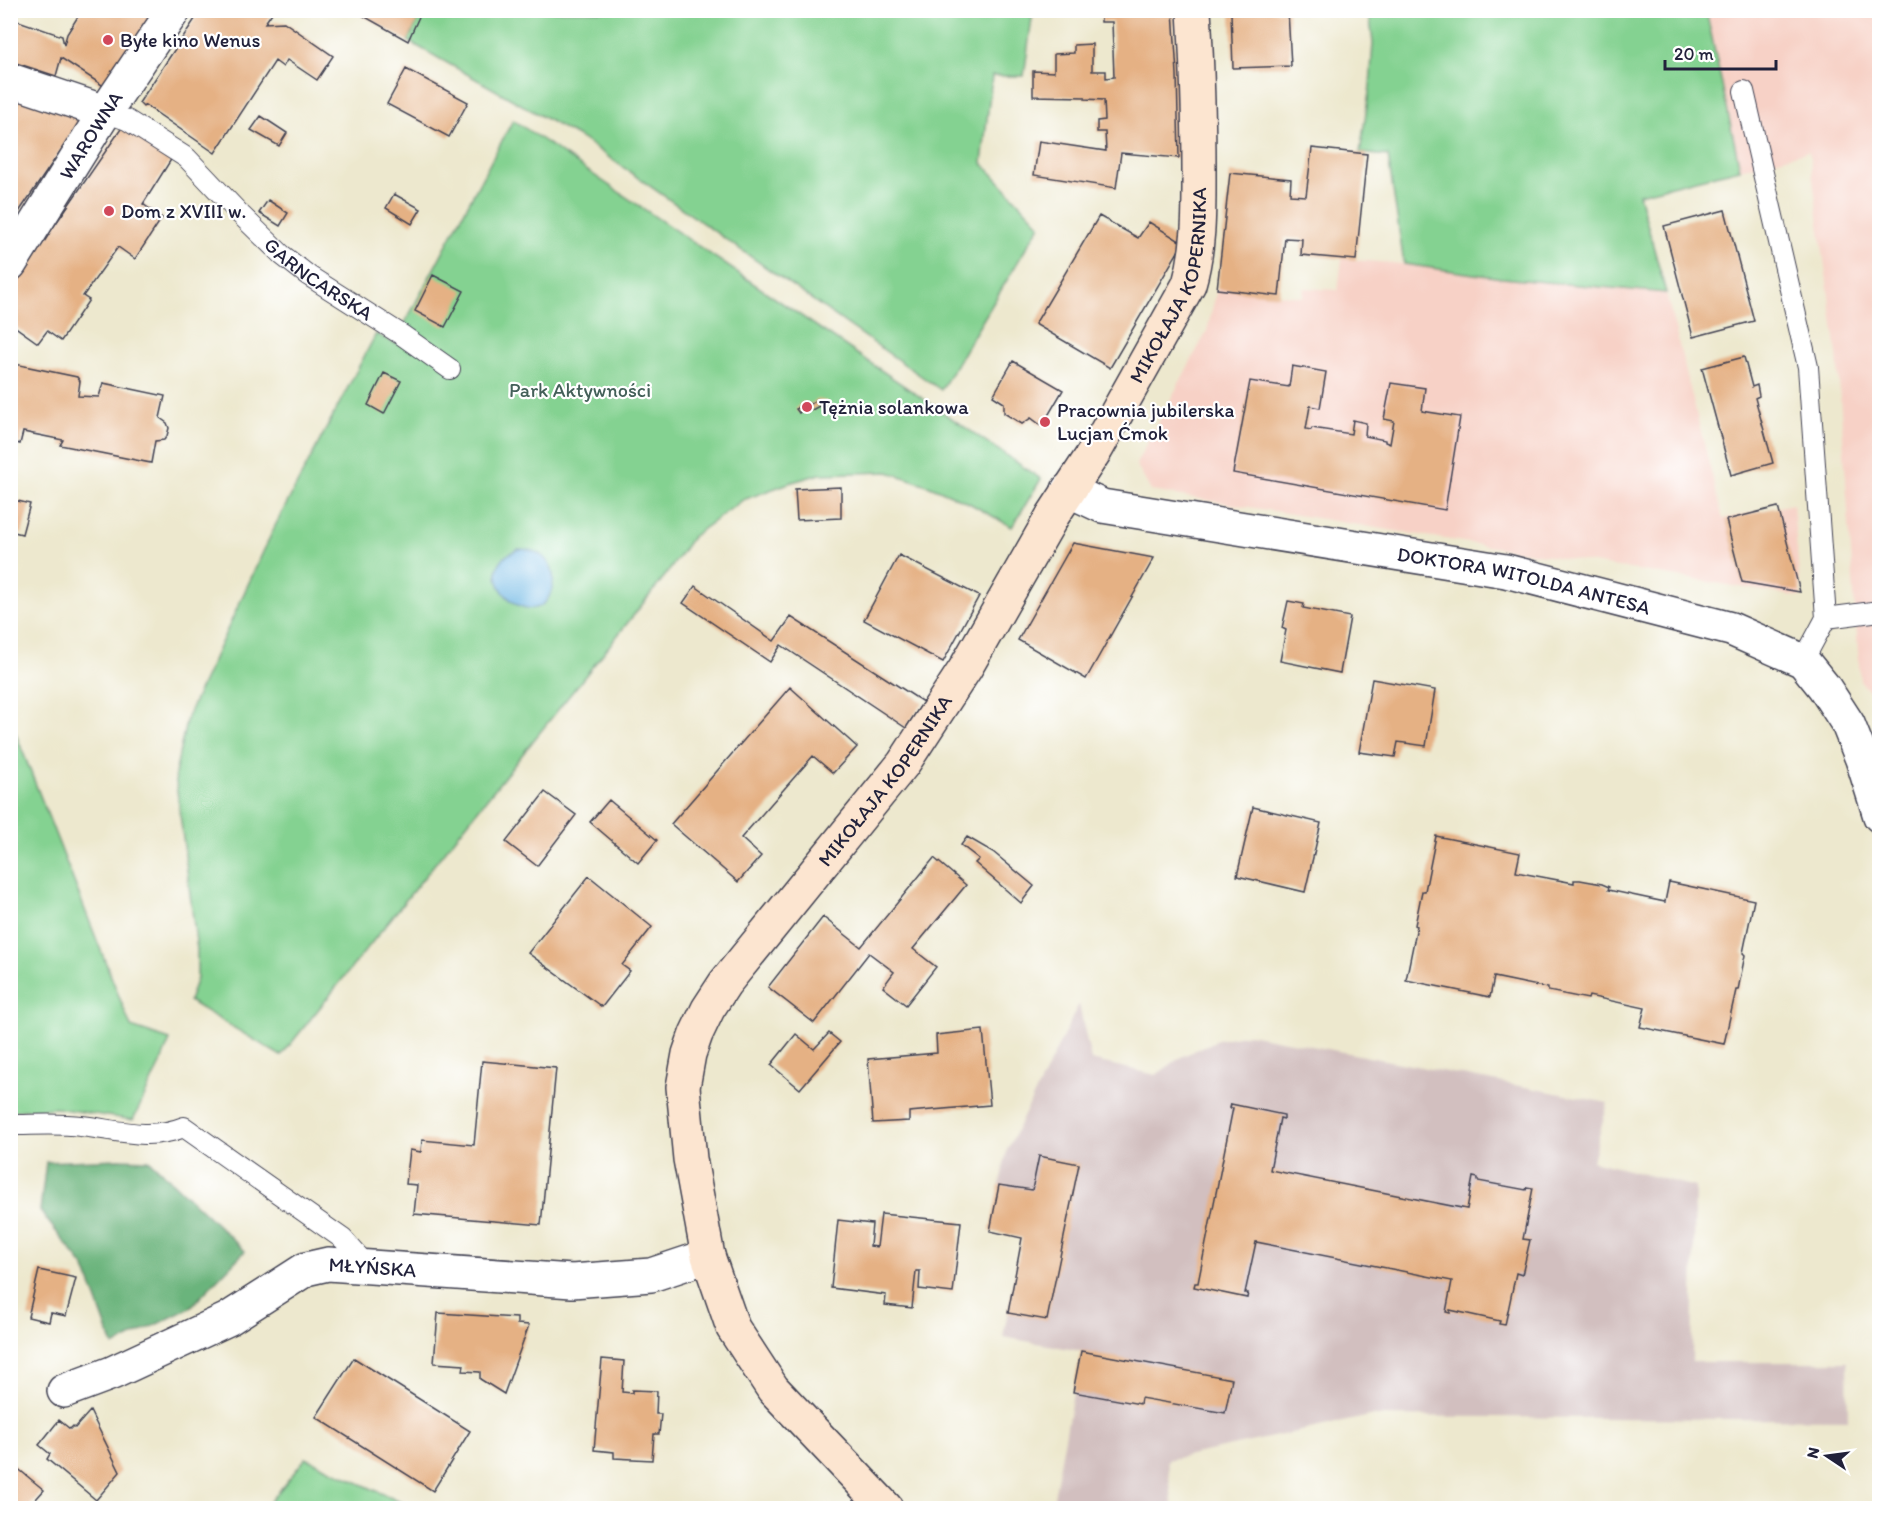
<svg xmlns="http://www.w3.org/2000/svg" width="1890" height="1519" font-family="Itim,sans-serif">
<style>
.built{fill:#f7d1c6}
.industrial{fill:#d2bfbf}
.green{fill:#84d291;stroke:#537a66;stroke-width:1.5}
.forest{fill:#6bb47b;stroke:#466b5b;stroke-width:1.5}
.water{fill:#6bb5e3;stroke:#466c8f;stroke-width:1.5}
.building{fill:#e5b184}
.lines{fill:none;stroke-linecap:round;stroke-linejoin:round}
.lane-casing{stroke:#404051;stroke-width:22}
.street-casing{stroke:#404051;stroke-width:36}
.secondary-casing{stroke:#404051;stroke-width:36}
.lane{stroke:#fff;stroke-width:20}
.street{stroke:#fff;stroke-width:33}
.secondary{stroke:#fce5d0;stroke-width:33}
.poi-dot{fill:#d1495b;stroke:#fff;stroke-width:2}
.labels{text-anchor:middle;dominant-baseline:central;stroke-width:4.5;stroke-linejoin:round;paint-order:stroke}
.poi-label{font-size:20px;fill:#22223b;stroke:#fff;text-anchor:start}
.street-label{font-size:20px;fill:#22223b;stroke:#fff}
.park-label{font-size:20px;fill:#446059;stroke:#fff}
</style>
<rect width="100%" height="100%" fill="#fff"/>
<filter id="ink" filterUnits="userSpaceOnUse"><feTurbulence type="fractalNoise" baseFrequency=".0167" numOctaves="2"/><feDisplacementMap in="SourceGraphic" scale="12" xChannelSelector="R" yChannelSelector="G"/><feConvolveMatrix kernelMatrix="1 2 1 2 8 2 1 2 1" color-interpolation-filters="sRGB"/></filter>
<filter id="wash" filterUnits="userSpaceOnUse"><feTurbulence type="fractalNoise" baseFrequency=".008" numOctaves="4" result="noise"/><feDisplacementMap in="SourceGraphic" scale="24" xChannelSelector="R" yChannelSelector="G"/><feGaussianBlur stdDeviation="1.35" result="paint"/><feColorMatrix in="noise" values="0 0 0 0 0 0 0 0 0 0 0 0 0 0 0 0 0 1.4 0 .05"/><feComposite in="paint" operator="in"/></filter>
<g filter="url(#wash)">
<rect width="100%" height="100%" fill="#ede8ce"/>
<!-- built -->
<path class="built" d="M1706,11h173v693l-19,-24 -23,-326 -28,-203 -69,18z
M1342,259l62,5 98,14 164,15 57,226 70,-15 8,93 -650,-106 -15,-27 71,-133 10,-42 86,8 1,-9 34,2z"/>
<!-- industrial -->
<path class="industrial" d="M1079,1004l12,56 65,15 25,-18 37,-17 31,-6 359,69 -16,58 103,26 -3,175h155l1,58 -478,-4 -203,44 6,48h-121l29,-157 -78,-14 19,-99 -32,-7 17,-81z"/>
<!-- green -->
<path class="green" d="M1706,10l34,159 -101,25 27,99 -164,-15 -98,-14 -16,-108 -28,-3 10,-67 3,-43 -4,-32z
M422,11h611l-9,65h-32l-10,87 58,62 -99,165 -357,-250 -176,-99z
M513,120l528,359 -29,48 -43,-24 -39,-17 -42,-14 -68,2 -31,9 -46,17 -51,37 -23,34 -388,485 -92,-55 8,-23v-28l-22,-176 12,-57 88,-191 101,-192 20,10 10,-23z
M10,719l121,308 39,13 -10,24 -27,56 -77,-12 -45,3z
M306,1458l107,50h-148z"/>
<!-- forest -->
<path class="forest" d="M118,1159l31,1 96,91 -55,57 -77,38 -28,-78 -45,-57 6,-49z"/>
<!-- water -->
<path class="water" d="M519,549c25,0 40,19 32,43 -17,48 -90,-22 -32,-43z"/>
<g id="blocks">
<!-- building -->
<path class="building" d="M82,10h78l-55,77 -44,-29 -5,18 -46,-15v-43l52,18 2,9 3,-11z
M201,10h73l-9,13 19,-1 49,34 -16,24 -30,-20 -4,7 -8,-6 -60,92 -70,-48 -2,2 -4,-4z
M353,10h69l-14,31z
M1101,10h72l4,64 2,84 -58,-5 -5,35 -82,-13 5,-34 67,10 -1,-19h-8v-11l8,-1 -1,-20 -19,-1v-2l-52,-1v-25l21,1v-18l20,-1v-8l18,-1v27h14v7l8,-1 -2,-55h-11z
M1233,10l55,1 3,55 -58,2 -2,-55z
M406,69l62,33 -19,35 -62,-33z
M10,94l73,24 -73,107z
M261,116l26,17 -8,13 -28,-16z
M123,126l49,32 -29,46 19,14 -27,41 -17,-12 -35,49 6,4 -28,41 -14,-10 -9,12 -28,-20v-33z
M1312,148l55,6 -11,106 -55,-5 1,-16 -17,-1 -6,58 -62,-7 13,-116 61,6 -1,16 16,1z
M394,194l27,15 -9,15 -26,-16z
M268,200l20,13 -8,13 -21,-13z
M1725,210l29,111 -61,16 -29,-111z
M1099,216l39,22 11,-16 34,21 -73,125 -75,-44z
M433,275l31,16 -19,36 -30,-16z
M1744,357l8,30 5,-2 2,11 -4,2 18,65 -42,12 -29,-107z
M1013,361l50,29 -21,36 -11,-8 -9,6 -18,-11v-10l-11,-7z
M10,363l67,14 3,4 -2,15 21,1 4,-14 62,13 -5,22 7,5 2,5 -2,8 -3,4 -9,1 -4,22 -91,-18 3,-5 -40,-8 -3,12 -7,-2 -3,2z
M1292,366l34,6 -6,36 -10,-2 -4,23 5,1 1,-2 39,6 2,-14 13,3 -1,13 20,4v2l5,2 4,-23 -10,-2 7,-36 34,5 -3,23 38,6 -15,93 -212,-37 17,-92 39,6z
M384,373l17,8 -17,33 -16,-9z
M818,399l9,3 -1,6 -7,-2 -7,4 -9,-1 -4,4 -3,-4 6,-7 9,2z
M841,487v31l-44,2 -2,-31z
M10,499l20,5 -8,30 -12,-3z
M1778,507l22,85 -58,-10 -16,-62z
M1073,543l81,15 -68,121 -68,-39z
M899,555l80,41 -36,66 -79,-42z
M695,586l79,55 17,-24 132,85 -17,26 -125,-83 -11,17 -87,-59z
M1288,601l16,3 -1,4 47,9 -10,56 -60,-12 6,-31 -4,-2z
M1372,679l63,11 -9,56 -28,-4 -3,15 -36,-5z
M790,687l67,60 -24,26 -20,-17 -72,82 20,18 -23,26 -67,-58z
M545,792l31,23 -39,51 -31,-24z
M609,800l48,40 -19,23 -48,-41z
M1253,807l68,16 -16,69 -68,-16z
M1436,836l84,17 -4,19 58,11v-3h6l22,4 7,3 -1,3 57,12 4,-20 85,18 -11,53 2,2 -7,35h-2l-12,54 -84,-17 5,-19 -56,-12 -1,3 -40,-8v-3l-54,-11 -4,20 -84,-17 11,-54 -2,-1 7,-34h3z
M967,837l26,15 41,34 -13,17 -46,-40 4,-4 -18,-14z
M934,858l32,27 -53,64 23,18 -30,38 -23,-18 11,-15 -25,-19 -55,70 -46,-36 55,-70 38,30z
M589,876l63,51 -30,38 8,6 -28,36 -74,-54z
M983,1030l7,75 -81,7v9l-36,2 -5,-64 69,-6 -1,-18z
M829,1033l11,9 -40,47 -29,-24 25,-31 18,15z
M482,1061l74,7 -15,157 -127,-11 3,-29 -11,-1 4,-34 11,2 1,-12 52,5z
M1231,1104l53,11v4l-4,-1 -10,52 197,39 6,-32 5,1v3l48,9 1,-3 6,1 -10,51 7,1 -8,35 -6,-2 -11,52 -6,-1 1,-3 -50,-11v3l-4,-1 6,-31 -196,-39 -11,51h3l-1,5 -53,-11 1,-4h3l35,-175h-3z
M1039,1156l40,8 -32,156 -39,-7 14,-75 -32,-7 9,-46 33,5z
M881,1214l80,8 -8,71 -34,-4 1,-18h-4l-4,37 -27,-3 1,-10 -55,-7 7,-68 34,4 -2,22 7,1z
M39,1270l37,8 -10,38 -15,-3 -2,9 -21,-5z
M438,1313l79,5v6l12,1 -25,69 -24,-15v-7l-17,-1 1,-6 -30,-2z
M1081,1351l151,28 -7,34 -84,-15 -1,6 -67,-12z
M354,1358l116,73 -37,60 -117,-74z
M602,1359l22,2 -2,31 10,1v-3l25,1 -1,23h5l-2,20h-5l-2,26 -38,-2v-6l-20,-2z
M90,1411l30,61 -24,28 -49,-41 3,-5 -11,-9 20,-25 11,9 3,-3 2,2z
M10,1462l34,28 -16,18h-18z"/>
</g>
</g>
<g filter="url(#ink)">
<use href="#blocks" fill-opacity="0" stroke="#404051" stroke-width="1.5"/>
<g class="lines">
<defs>
<g id="lane">
<path d="M1744,91l64,276 18,251 -23,43"/>
<path id="s1" d="M105,112l22,8 60,38 54,57 41,40 27,21 93,59 48,34"/>
<path d="M1826,618l54,-7"/>
<path d="M10,1125c24,0 48,-2 71,1 36,4 68,15 103,1l159,112 25,28"/>
</g>
<g id="street">
<path d="M10,80l95,32"/>
<path id="s2" d="M10,264l95,-152 69,-102"/>
<path id="s3" d="M1068,490l34,16 404,65 225,58 72,32 21,26 24,37 14,35 18,57"/>
<path id="s4" d="M64,1391l48,-18 116,-54 78,-50 22,-5 244,17 79,-6 57,-19"/>
</g>
<g id="secondary">
<path id="s5" d="M886,1508l-113,-119 -40,-61 -25,-72 -18,-97 -7,-72 6,-33 7,-20 12,-25 17,-26 178,-219 62,-95 88,-154 44,-67 92,-164c11,-38 10,-76 10,-115 0,-53 -2,-106 -5,-159"/>
</g>
</defs>
<!-- lane casing -->
<use href="#lane" class="lane-casing"/>
<!-- street casing -->
<use href="#street" class="street-casing"/>
<!-- secondary casing -->
<use href="#secondary" class="secondary-casing"/>
<!-- lane -->
<use href="#lane" class="lane"/>
<!-- street -->
<use href="#street" class="street"/>
<!-- secondary -->
<use href="#secondary" class="secondary"/>
</g>
</g>
<!-- markers -->
<g class="poi-dot">
<circle cx="108" cy="40" r="6"/>
<circle cx="109" cy="211" r="6"/>
<circle cx="807" cy="407" r="6"/>
<circle cx="1045" cy="422" r="6"/>
</g>
<g class="labels">
<!-- poi labels -->
<g class="poi-label">
<text x="120" y="40">Byłe kino Wenus</text>
<text x="121" y="211">Dom z XVIII w.</text>
<text x="819" y="407">Tężnia solankowa</text>
<text x="1057" y="410">Pracownia jubilerska<tspan x="1057" dy="23">Lucjan Ćmok</tspan></text>
</g>
<!-- street labels -->
<g class="street-label">
<text stroke="none"><textPath href="#s2" startOffset="152">WAROWNA</textPath></text>
<text stroke="none"><textPath href="#s1" startOffset="274">GARNCARSKA</textPath></text>
<text stroke="none"><textPath href="#s5" startOffset="1432">MIKOŁAJA KOPERNIKA</textPath></text>
<text stroke="none"><textPath href="#s3" startOffset="466">DOKTORA WITOLDA ANTESA</textPath></text>
<text stroke="none"><textPath href="#s5" startOffset="856">MIKOŁAJA KOPERNIKA</textPath></text>
<text stroke="none"><textPath href="#s4" startOffset="339">MŁYŃSKA</textPath></text>
</g>
<!-- park labels -->
<g class="park-label">
<text x="580" y="390">Park Aktywności</text>
</g>
</g>
<!-- margin -->
<rect width="1890" height="1519" fill="none" stroke="#fff" stroke-width="36"/>
<!-- north arrow -->
<g transform="translate(1827 1456) rotate(283)" stroke="#ffffff" stroke-width="4.5" paint-order="stroke">
<path d="M0-4.5L10 22L0 15L-10 22Z" fill="#22223b"/>
<text y="-9" font-size="16" font-weight="bold" text-anchor="middle" fill="#22223b">N</text>
</g>
<!-- scale -->
<path d="M1665 60v9h111v-9" fill="none" stroke="#22223b" stroke-width="3"/>
<text x="1674" y="60" font-size="18" fill="#22223b" stroke="#ffffff" stroke-width="4.5" paint-order="stroke">20 m</text>
</svg>
